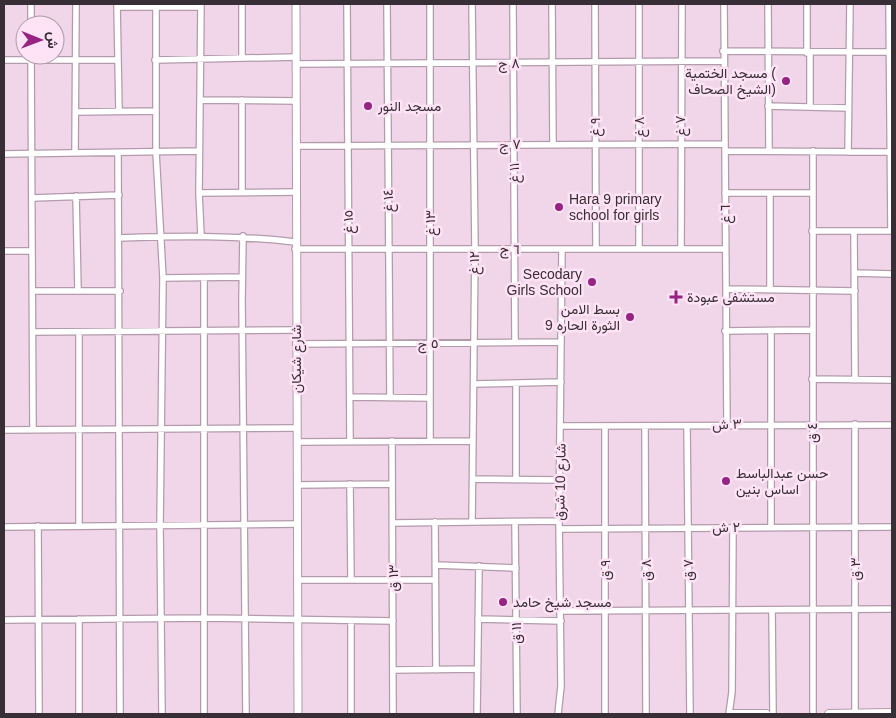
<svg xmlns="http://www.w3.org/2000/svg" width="896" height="718" font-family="Helvetica,Vazirmatn,sans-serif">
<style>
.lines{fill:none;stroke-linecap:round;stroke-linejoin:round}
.minor-casing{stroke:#b39bab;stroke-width:8}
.tertiary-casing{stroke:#b39bab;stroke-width:9}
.secondary-casing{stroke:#b39bab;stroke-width:10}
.minor{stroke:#fff;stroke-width:5.5}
.tertiary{stroke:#fff;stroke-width:7}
.secondary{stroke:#fff;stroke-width:8}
.poi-dot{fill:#972482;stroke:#fde3f5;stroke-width:2}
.labels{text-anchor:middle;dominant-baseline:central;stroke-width:5;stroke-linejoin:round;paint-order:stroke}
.street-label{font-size:14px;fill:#382e35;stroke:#fde3f5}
.poi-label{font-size:14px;fill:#382e35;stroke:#fde3f5;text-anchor:start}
</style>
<rect width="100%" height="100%" fill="#f0d6e8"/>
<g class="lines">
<defs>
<path id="minor" d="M31,4v21
M117,4l2,107
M201,4l-2,189 2,43
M242,4v54
M347,4l3,437
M387,4l3,394
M472,4l3,245 -3,273
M513,4l2,338
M552,4l1,141
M595,4l1,245
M724,4l3,420
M768,4l1,146
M889,4l2,227
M117,7h84
M156,7v145l7,126 -3,247 2,189
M723,51l169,1
M807,53v-49
M810,53v54
M31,55l2,375
M4,60h113
M155,60l141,-3
M296,64l427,-3
M201,100l95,1
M242,100v92
M768,106l80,2
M76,112l80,-1
M296,146l429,-2
M725,151l166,1
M813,151v563
M848,152l2,-148
M75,153l1,-149
M118,153l2,561
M4,154l195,-3
M199,193l97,-1
M725,193h88
M770,194v95
M76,196l2,94
M32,198l87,-3
M812,231h80
M854,231l1,149
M243,236l-1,65 4,413
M119,238c60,-2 116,-3 176,4
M295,249h430
M639,249v-245
M681,249l1,-245
M4,251h28
M855,273l37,1
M163,278l79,-1
M726,289l129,2
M33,291h87
M725,331l87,-1
M33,332l263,-2
M79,332v194
M296,344l264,-2
M812,379l80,1
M474,384l87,-2
M350,397l80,1
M561,426l331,-1
M687,426l3,288
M645,427l1,287
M4,430l293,-2
M392,441l1,273
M430,441v-437
M297,442l176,-1
M473,479l88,1
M516,479v-95
M350,484l1,95
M297,485l95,-1
M435,522l1,148
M515,522l2,192
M393,523l166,-2
M38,526l1,188
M4,527l293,-3
M771,527v-196
M560,529l332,-2
M436,565l80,3
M297,580h138
M772,610l1,104
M561,611l331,-2
M478,619l83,2
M4,620l201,-2 188,3
M351,621v93
M393,670l84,-1
M79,714v-95
M204,714v-436
M477,714l2,-148
M558,714l3,-28 -2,-165 3,-272
M605,714v-288
M729,714l3,-22 1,-165
M855,714v-290"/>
<path id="tertiary" d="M296,4l2,710"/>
<path id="secondary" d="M734,714h32
M829,714l63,-1"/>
</defs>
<!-- minor casing -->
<use href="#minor" class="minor-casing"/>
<!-- tertiary casing -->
<use href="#tertiary" class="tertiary-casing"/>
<!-- secondary casing -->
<use href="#secondary" class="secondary-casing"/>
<!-- minor -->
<use href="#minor" class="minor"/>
<!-- tertiary -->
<use href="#tertiary" class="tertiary"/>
<!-- secondary -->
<use href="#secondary" class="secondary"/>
</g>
<!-- markers -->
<g class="poi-dot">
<circle cx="786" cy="81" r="5"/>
<circle cx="368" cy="106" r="5"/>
<circle cx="559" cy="207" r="5"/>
<circle cx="592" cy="282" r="5"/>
<path d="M673.5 289.5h5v5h5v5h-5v5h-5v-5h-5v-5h5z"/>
<circle cx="630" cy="317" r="5"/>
<circle cx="726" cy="481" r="5"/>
<circle cx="503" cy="602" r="5"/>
</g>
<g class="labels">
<!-- street labels -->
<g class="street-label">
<text transform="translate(509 63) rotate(-1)">٨ ج</text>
<text transform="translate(680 126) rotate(-90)">٧ غ</text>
<text transform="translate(595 127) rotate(-89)">٩ غ</text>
<text transform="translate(639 127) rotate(-90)">٨ غ</text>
<text x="510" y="144">٧ ج</text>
<text transform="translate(514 173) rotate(-91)">١١ غ</text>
<text transform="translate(388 201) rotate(-92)">١٤ غ</text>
<text transform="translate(725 214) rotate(-90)">٦ غ</text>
<text transform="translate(348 222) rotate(-92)">١٥ غ</text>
<text transform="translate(430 223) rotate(-90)">١٣ غ</text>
<text transform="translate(510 249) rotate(1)">٦ ج</text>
<text transform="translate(474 263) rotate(-89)">١٢ غ</text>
<text x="428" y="343">٥ ج</text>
<text transform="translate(296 359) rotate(-90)">شارع شيكان</text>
<text transform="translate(727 424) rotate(-2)">٣ ش</text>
<text transform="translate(812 433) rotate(-90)">٤ ق</text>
<text transform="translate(560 482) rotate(-89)">شارع 10 شرق</text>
<text transform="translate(726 527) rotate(-1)">٢ ش</text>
<text transform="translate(855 569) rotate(-90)">٣ ق</text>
<text transform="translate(605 570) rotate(-90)">٩ ق</text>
<text transform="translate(646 570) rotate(-91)">٨ ق</text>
<text transform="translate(688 570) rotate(-91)">٧ ق</text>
<text transform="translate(393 578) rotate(-90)">١٣ ق</text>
<text transform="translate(516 633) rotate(-90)">١١ ق</text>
</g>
<!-- poi labels -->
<g class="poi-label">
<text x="776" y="73" text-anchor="end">مسجد الختمية (<tspan x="776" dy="16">الشيخ الصحاف)</tspan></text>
<text x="378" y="106">مسجد النور</text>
<text x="569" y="199">Hara 9 primary<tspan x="569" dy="16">school for girls</tspan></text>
<text x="582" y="274" text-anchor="end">Secodary<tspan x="582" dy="16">Girls School</tspan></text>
<text x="687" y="297">مستشفى عبودة</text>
<text x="620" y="309" text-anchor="end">بسط الامن<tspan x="620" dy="16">الثورة الحاره 9</tspan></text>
<text x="736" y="473">حسن عبدالباسط<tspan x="736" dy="16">اساس بنين</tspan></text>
<text x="513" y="602">مسجد شيخ حامد</text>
</g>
</g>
<!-- border -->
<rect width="896" height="718" fill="none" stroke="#382e35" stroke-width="10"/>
<!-- north arrow -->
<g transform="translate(40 40) rotate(91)"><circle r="24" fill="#fde3f5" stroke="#ae9ba8"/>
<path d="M0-4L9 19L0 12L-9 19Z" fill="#972482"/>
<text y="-8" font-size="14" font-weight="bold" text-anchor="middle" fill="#382e35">ش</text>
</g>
</svg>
